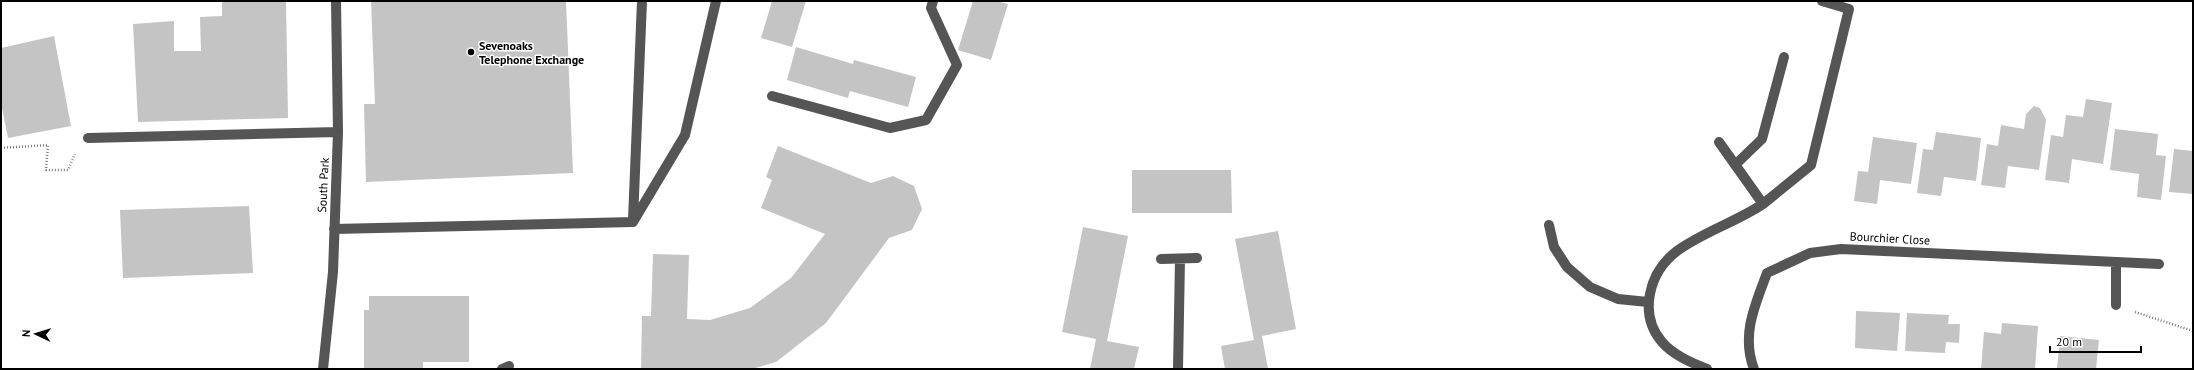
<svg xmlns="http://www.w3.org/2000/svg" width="2194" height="370" font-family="'PT Sans',sans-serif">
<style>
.building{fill:#c4c4c4}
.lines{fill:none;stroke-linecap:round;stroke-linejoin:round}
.path{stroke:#777;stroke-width:2.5;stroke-dasharray:1 2;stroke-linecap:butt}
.minor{stroke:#555;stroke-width:10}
.poi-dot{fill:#000;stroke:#fff;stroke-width:1.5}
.labels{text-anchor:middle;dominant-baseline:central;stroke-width:3;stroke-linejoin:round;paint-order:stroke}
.poi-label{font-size:12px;font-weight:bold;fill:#000;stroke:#fff;text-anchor:start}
.street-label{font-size:12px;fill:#000;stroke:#fff}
</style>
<rect width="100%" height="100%" fill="#fff"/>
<!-- building -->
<path class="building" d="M222,1h64l2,117 -150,4 -5,-98 41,-3v30h27l-1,-34 22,-1z
M371,1h195l7,172 -207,9 -2,-78h11z
M772,1h34l-14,46 -31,-9z
M973,1h23l12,3 -17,56 -33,-10z
M54,36l17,90 -63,12 -7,-35v-55z
M796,47l57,17 1,-4 62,17 -8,30 -58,-16 -2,7 -61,-18z
M2086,99l26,4 -9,61 -31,-5 -3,24 -24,-3 6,-45 12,2 3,-22 17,2z
M2034,106l6,2 6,12 -7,50 -31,-4 -3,22 -24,-3 6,-41 11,2 3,-21 23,4 2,-15z
M2115,129l43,5 -2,21 10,1 -5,44 -24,-3 2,-23 -29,-4z
M1936,132l45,6 -5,43 -32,-4 -3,19 -24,-3 6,-44 10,1z
M1873,137l44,6 -6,41 -31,-4 -3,24 -23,-3 4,-30 10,1z
M778,146l93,37 22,-7 21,10 8,23 -10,21 -23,8 -63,85 -50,39 -24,7h-111l1,-53h9l2,-62 36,1 -2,64 23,1 40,-12 41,-30 34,-44 -64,-26 11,-28 -6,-3z
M2174,149l19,2v43l-24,-2z
M1132,170h99l1,43h-100z
M249,206l4,67 -130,5 -3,-68z
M1083,227l45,9 -21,105 32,6 -5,22h-44l6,-30 -34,-7z
M1278,231l18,98 -34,7 6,33h-43l-4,-23 33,-6 -19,-101z
M369,296h100v66h-46v7h-59v-59h5z
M1856,311l44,2 -3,38 -42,-3z
M1907,313l42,2 -1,9h12l-1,19 -13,-1 -1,11 -40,-2z
M2002,323l36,3 -3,43h-54l3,-37 17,2z
M2060,336l39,4 -3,29h-39z"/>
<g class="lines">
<!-- path -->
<path class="path" d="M1,148l47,-3 -2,25h22l7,-16
M2135,312l58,19"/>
<!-- minor -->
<path class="minor" d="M772,96l118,32 36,-8 31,-55 -26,-57 2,-7
M88,138l250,-6
M1735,165l27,-26 22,-82
M1763,204l48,-39 38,-156 -27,-8
M633,220l9,-219
M633,222l52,-87 31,-134
M1549,225l5,22 13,20 23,20 28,12 30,3
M334,229l299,-7
M1161,259l36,-1
M2116,305v-43
M323,369l10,-97 5,-140 -2,-131
M502,369l7,-3
M1178,369l2,-110
M1707,369c-15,-6 -34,-14 -45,-27 -24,-28 -13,-70 15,-91 26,-19 59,-29 86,-47l-44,-62
M1754,369c-13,-34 1,-64 13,-96l43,-20 31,-4 318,15"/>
</g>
<!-- markers -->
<circle class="poi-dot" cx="471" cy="52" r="4"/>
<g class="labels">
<!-- poi labels -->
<g class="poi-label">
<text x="479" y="45">Sevenoaks<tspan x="479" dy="14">Telephone Exchange</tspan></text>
</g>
<!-- street labels -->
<g class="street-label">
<text transform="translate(323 185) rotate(-87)">South Park</text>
<text transform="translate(1890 238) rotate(3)">Bourchier Close</text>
</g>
</g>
<!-- border -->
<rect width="2194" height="370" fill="none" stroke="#000000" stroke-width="4"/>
<!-- north arrow -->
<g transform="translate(36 334) rotate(274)" stroke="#ffffff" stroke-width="3" paint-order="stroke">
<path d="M0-3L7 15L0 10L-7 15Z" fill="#000000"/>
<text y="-6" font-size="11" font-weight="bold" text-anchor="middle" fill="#000000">N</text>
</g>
<!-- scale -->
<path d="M2050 346v6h91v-6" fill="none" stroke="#000000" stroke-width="2"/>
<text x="2056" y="346" font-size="12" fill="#000000" stroke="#ffffff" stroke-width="3" paint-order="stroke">20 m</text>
</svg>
